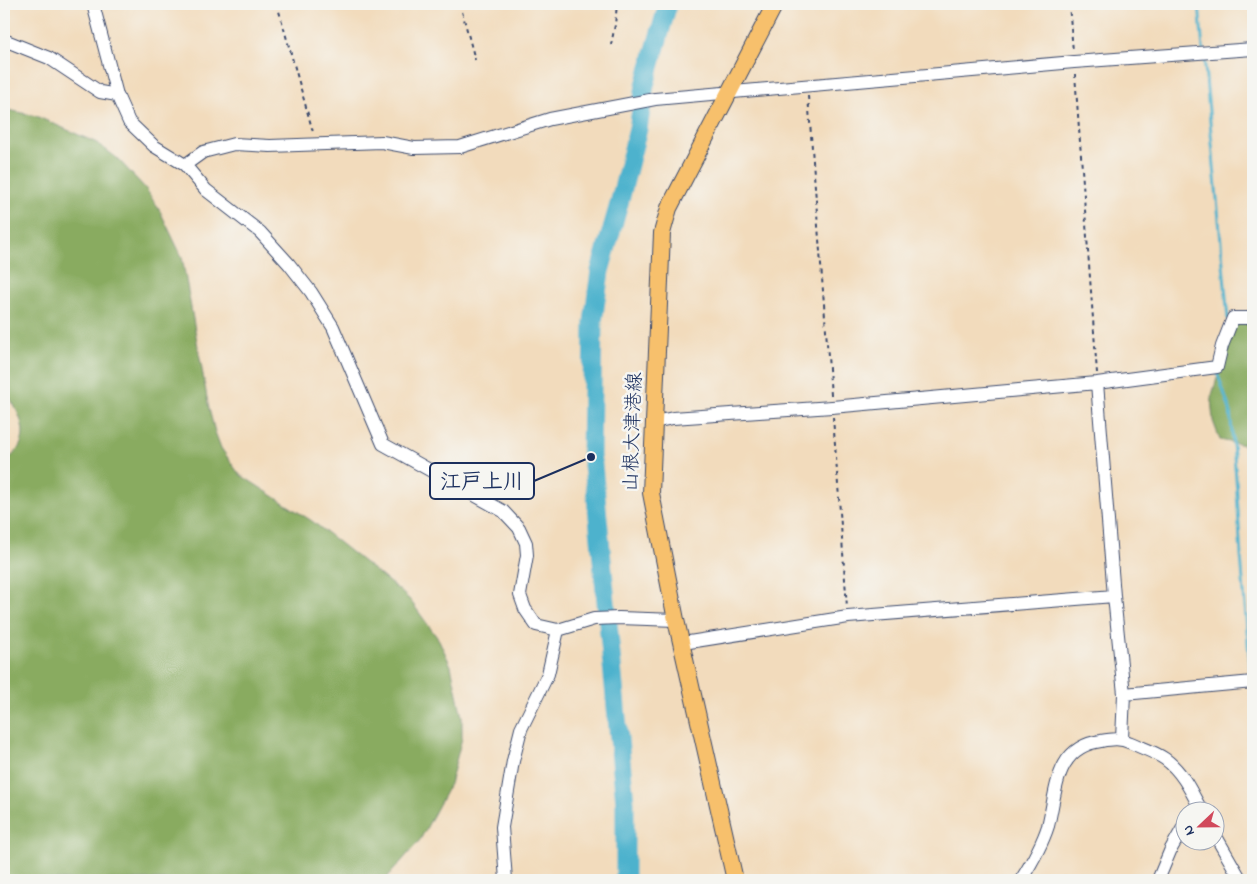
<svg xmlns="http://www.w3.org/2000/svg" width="1257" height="884" font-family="'Indie Flower','Klee One',sans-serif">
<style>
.forest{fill:#89ab60;stroke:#526d5f}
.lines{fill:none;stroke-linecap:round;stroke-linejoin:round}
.stream{stroke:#4eb2cd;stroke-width:3}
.river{stroke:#4eb2cd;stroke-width:19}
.minor-casing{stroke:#3b496c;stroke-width:14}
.major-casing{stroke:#3b496c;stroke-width:18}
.path{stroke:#3b496c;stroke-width:2;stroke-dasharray:4 4;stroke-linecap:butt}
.minor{stroke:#fff;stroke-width:12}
.major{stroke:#f7c06c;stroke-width:16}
.labels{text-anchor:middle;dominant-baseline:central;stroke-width:5;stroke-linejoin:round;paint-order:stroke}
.street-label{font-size:20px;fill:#1b2f5e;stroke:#f6f6f2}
.leader{fill:none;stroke:#1b2f5e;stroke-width:2}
.callout-dot{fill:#1b2f5e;stroke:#f6f6f2;stroke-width:2}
.callout{fill:#f6f6f2;stroke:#1b2f5e;stroke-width:2}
.callout-label{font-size:21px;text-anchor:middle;font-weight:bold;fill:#1b2f5e}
</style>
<rect width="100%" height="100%" fill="#f6f6f2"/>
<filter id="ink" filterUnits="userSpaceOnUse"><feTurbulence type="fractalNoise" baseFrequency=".02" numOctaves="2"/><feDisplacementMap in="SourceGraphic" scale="10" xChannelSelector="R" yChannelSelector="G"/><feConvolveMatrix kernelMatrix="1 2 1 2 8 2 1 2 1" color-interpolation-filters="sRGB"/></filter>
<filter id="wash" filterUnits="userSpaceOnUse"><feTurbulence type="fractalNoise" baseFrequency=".0096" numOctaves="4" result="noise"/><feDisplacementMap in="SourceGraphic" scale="20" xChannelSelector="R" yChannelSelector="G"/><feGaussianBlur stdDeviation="1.12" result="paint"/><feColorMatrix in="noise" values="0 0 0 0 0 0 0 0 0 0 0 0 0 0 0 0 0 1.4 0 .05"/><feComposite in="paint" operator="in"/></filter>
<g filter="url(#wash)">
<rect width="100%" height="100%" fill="#f2dbbc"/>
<!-- forest -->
<path class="forest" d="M4,109l32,7 61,27 20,15 29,31 14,22 22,46 27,152 6,23 6,16 18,26 73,47 87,69 11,10 29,40 12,26 11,51v21l-12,46 -30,56 -35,40h-381v-418c33,-22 16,-47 0,-74z
M1253,307v140l-33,-7 -7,-19 -2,-23 19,-62 12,-19z"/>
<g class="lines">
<!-- stream -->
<path class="stream" d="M1199,4l4,46
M1204,56l24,263
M1216,369l14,41 6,68 5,78 10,124"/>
<!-- river -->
<path class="river" d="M625,880v-78l-32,-337 -2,-8 2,-135 7,-51 19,-67 19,-75 7,-44 23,-81"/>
</g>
</g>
<g filter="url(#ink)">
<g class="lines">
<defs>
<path id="minor" d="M93,4l24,91 12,27 25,24 31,19 21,25 54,42 29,32 22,28 22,35 50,117 120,67 16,17 7,15 1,12 -7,40 5,14 11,16 22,5 36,-11 25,-1 57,2
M4,40l45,18 51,34 17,3
M185,165l18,-13 31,-8 36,2 112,-4 32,6 46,-1 90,-28 105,-20 419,-37 179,-13
M1097,383l17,213 10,98 -2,45
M654,422l19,-4 159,-11 265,-24 120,-16 5,-21 11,-28h20
M683,643l165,-26 266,-21
M1124,694l129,-12
M1214,833l27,47
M506,880l-4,-53 11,-66 8,-32 27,-55 10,-44
M1021,880c10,-16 21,-35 27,-54 9,-36 7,-79 53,-85 12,-2 19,-3 30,2 11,5 24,9 34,16 18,13 27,34 37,53
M1158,880l13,-31 13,-23"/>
<path id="major" d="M735,880l-59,-260 -25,-127 11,-260 7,-25 106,-204"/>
</defs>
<!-- minor casing -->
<use href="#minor" class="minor-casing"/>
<!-- major casing -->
<use href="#major" class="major-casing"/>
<!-- path -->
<path class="path" d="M277,4l36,128
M460,4l15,56
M1069,4l4,47
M611,45l4,-20 2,-21
M1075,74l22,299
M808,96l23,299
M833,417l14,190"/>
<!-- minor -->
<use href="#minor" class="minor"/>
<!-- major -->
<use href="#major" class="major"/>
</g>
</g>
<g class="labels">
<!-- street labels -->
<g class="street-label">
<text transform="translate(634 432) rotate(-88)">山根大津港線</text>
</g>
</g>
<!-- callouts -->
<path class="leader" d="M591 457L534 481"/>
<circle class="callout-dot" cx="591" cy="457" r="5"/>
<rect class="callout" x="430" y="463" width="104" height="36" rx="5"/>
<g class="callout-label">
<text x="482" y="488">江戸上川</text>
</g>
<!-- margin -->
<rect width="1257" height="884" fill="none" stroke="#f6f6f2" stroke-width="20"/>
<!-- north arrow -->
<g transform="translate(1200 826) rotate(248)"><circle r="24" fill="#f6f6f2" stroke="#9ea6b7"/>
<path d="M0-4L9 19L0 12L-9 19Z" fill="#d1495b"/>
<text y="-8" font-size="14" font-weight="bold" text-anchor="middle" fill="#1b2f5e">N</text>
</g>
</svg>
